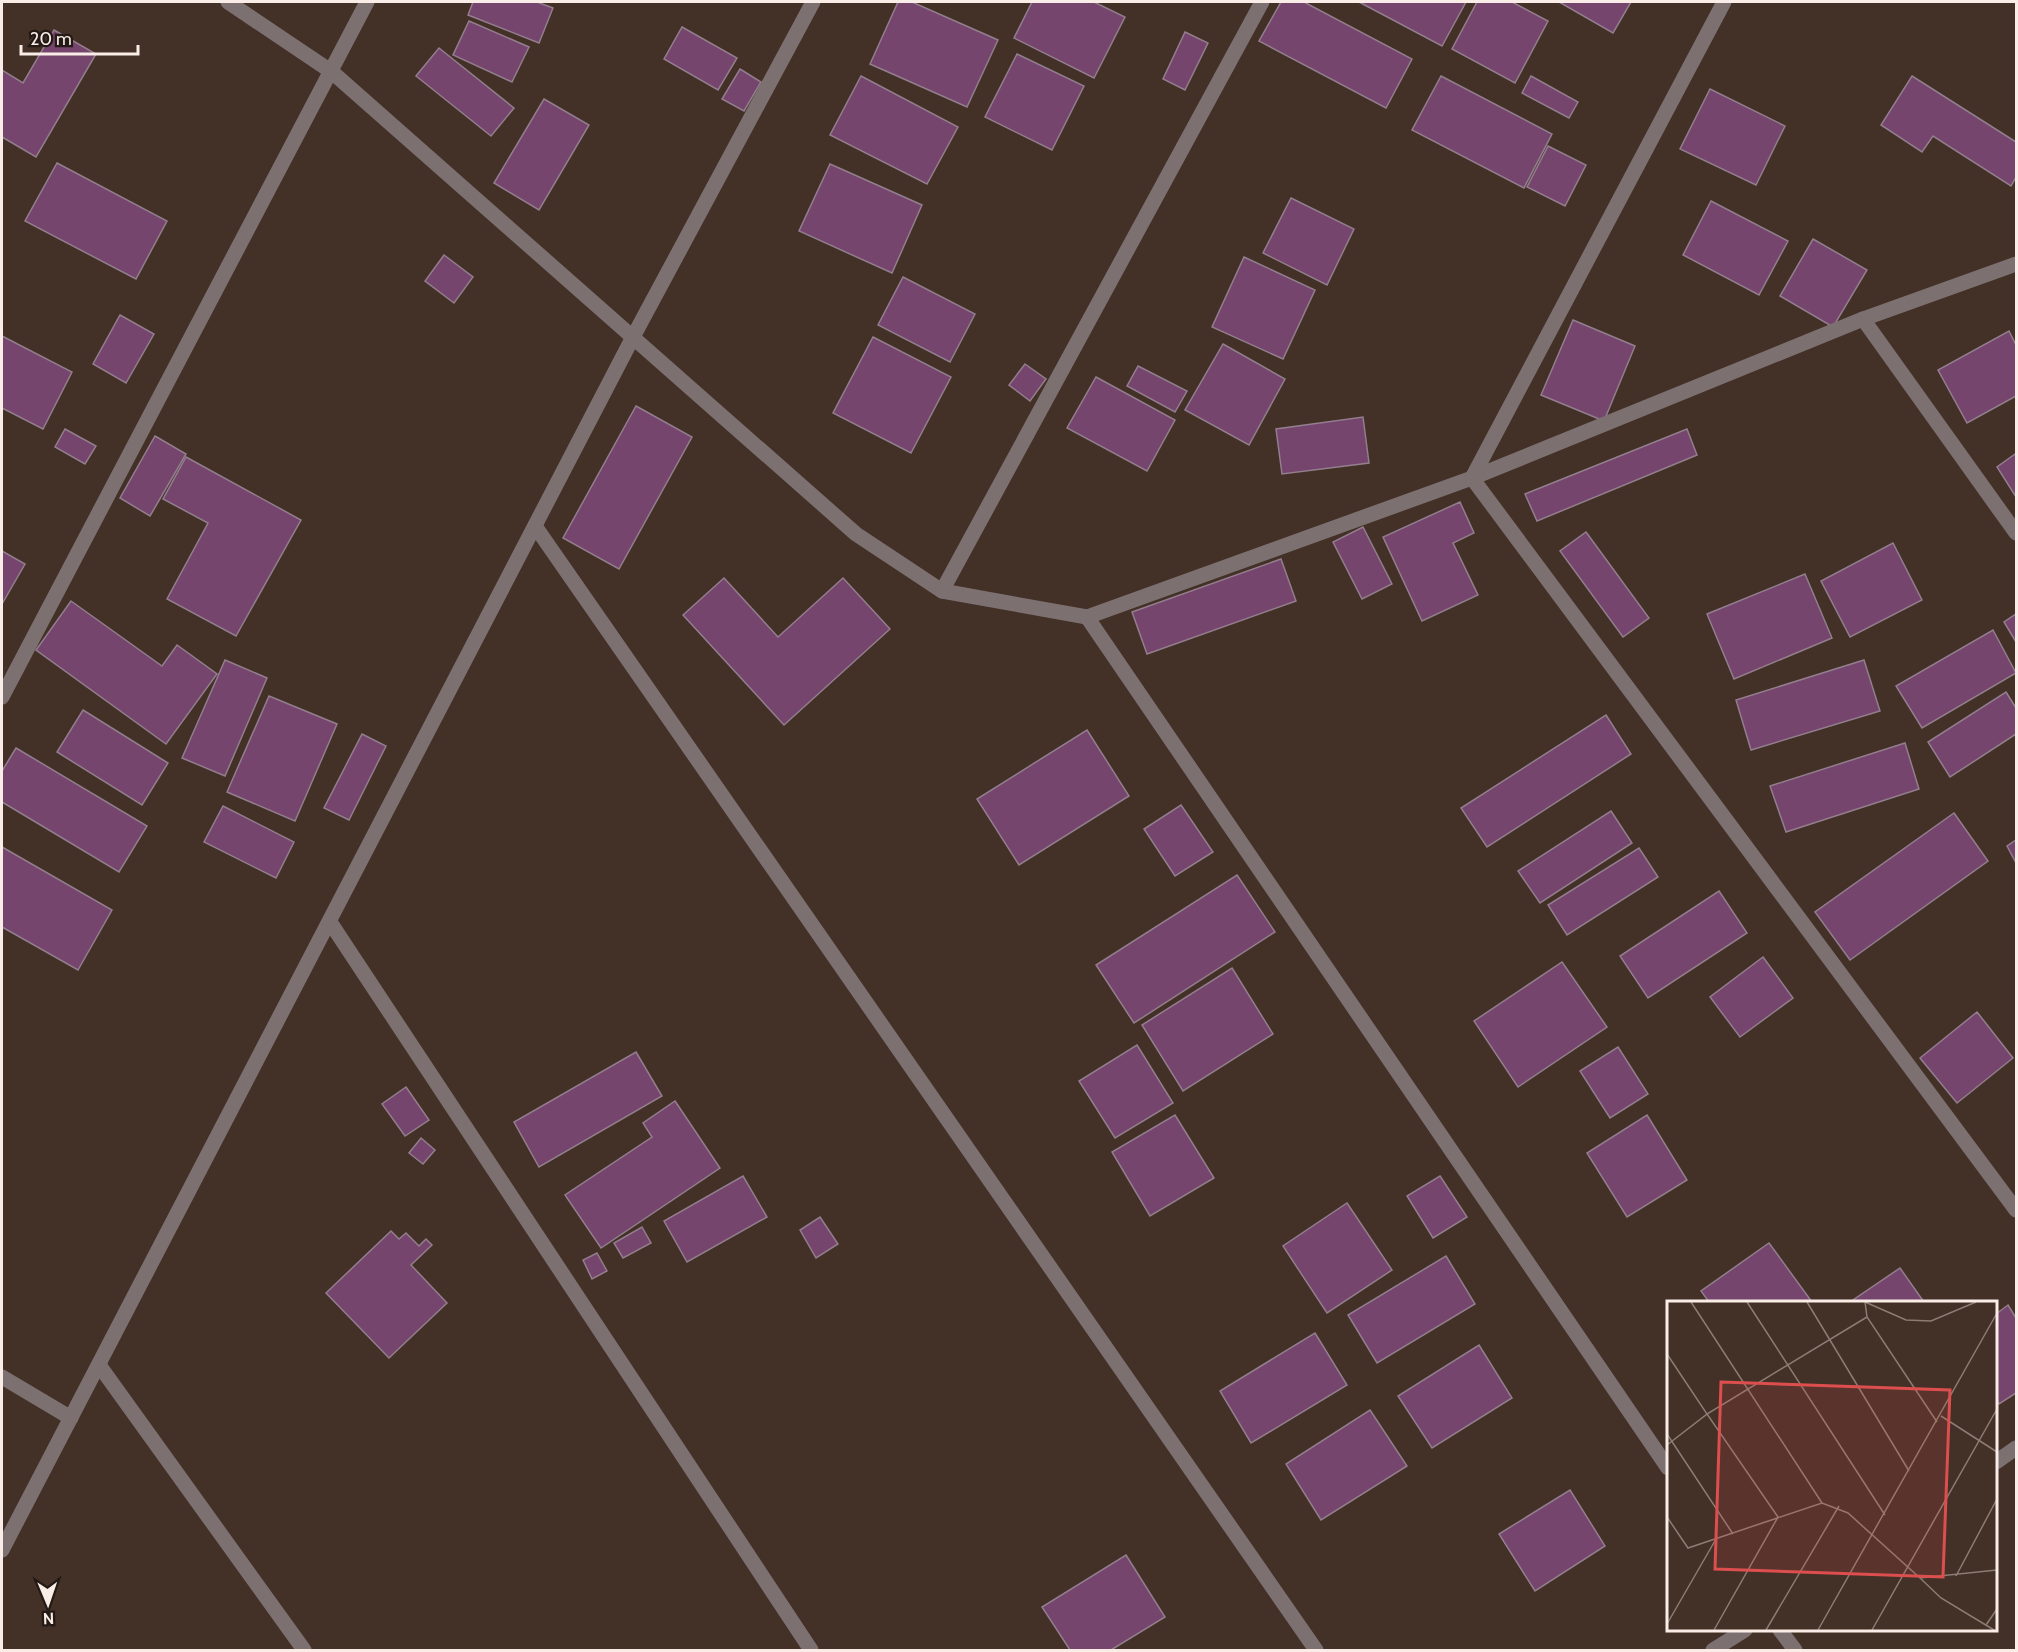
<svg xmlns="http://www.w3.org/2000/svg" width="2018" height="1652" viewBox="0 0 2018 1652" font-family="Cabin,sans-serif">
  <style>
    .building { fill: #75456d; stroke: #927e8d; stroke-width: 1.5 }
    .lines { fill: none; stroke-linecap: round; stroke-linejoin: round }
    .minor { stroke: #7c7071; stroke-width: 15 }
    .inset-road { fill: none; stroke: #8c7c73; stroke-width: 1.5 }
    .view { fill: #dd4f4e; fill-opacity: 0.15; stroke: #dd4f4e; stroke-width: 3 }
    .inset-edge { fill: none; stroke: #faede7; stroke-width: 3 }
  </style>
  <rect width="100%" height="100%" fill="#433026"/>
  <!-- building -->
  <g class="building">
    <polygon points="473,2 537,2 553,8 539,43 468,15"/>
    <polygon points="898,2 912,2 998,40 967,107 870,64"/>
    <polygon points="1032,2 1094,2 1125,17 1094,78 1014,38"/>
    <polygon points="1281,2 1304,2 1412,59 1386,108 1259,41"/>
    <polygon points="1359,2 1466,2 1442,46"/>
    <polygon points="1477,2 1512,2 1548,21 1515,83 1452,49"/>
    <polygon points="1559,2 1631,2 1613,33"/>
    <polygon points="469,21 529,47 512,82 453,55"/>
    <polygon points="682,27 737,58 718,90 664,59"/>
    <polygon points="54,30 96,54 36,157 2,137 2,70 23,83"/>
    <polygon points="1185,32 1208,43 1185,90 1163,79"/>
    <polygon points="439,48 514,108 491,136 416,76"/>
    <polygon points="1017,54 1084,86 1052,150 985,117"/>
    <polygon points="740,69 761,82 744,111 722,99"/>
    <polygon points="861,76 958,127 927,184 830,135"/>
    <polygon points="1441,76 1552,134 1524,188 1412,130"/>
    <polygon points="1531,76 1578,102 1569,118 1522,93"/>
    <polygon points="1912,76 2016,142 2016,177 2011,186 1933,136 1922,152 1881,125"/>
    <polygon points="1710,89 1785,126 1756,185 1680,149"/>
    <polygon points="544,99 589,125 539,210 494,183"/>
    <polygon points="1548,146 1586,165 1565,206 1527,187"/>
    <polygon points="57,163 167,221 136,279 25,221"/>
    <polygon points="830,164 922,205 892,273 799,231"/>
    <polygon points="1291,198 1354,229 1327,285 1263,253"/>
    <polygon points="1711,201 1788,241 1759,295 1683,255"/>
    <polygon points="1813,239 1867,270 1833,327 1780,296"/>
    <polygon points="444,255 473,277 454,303 425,281"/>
    <polygon points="1244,257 1315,290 1283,359 1212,327"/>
    <polygon points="903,277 975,314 950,362 878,325"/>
    <polygon points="120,315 154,334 126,383 93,364"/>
    <polygon points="1573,320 1635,346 1604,421 1541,395"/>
    <polygon points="2009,331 2016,345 2016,396 1967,423 1938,370"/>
    <polygon points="2,336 72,372 43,429 2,408"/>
    <polygon points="873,337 951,377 911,453 833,413"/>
    <polygon points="1223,344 1285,379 1249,445 1185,410"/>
    <polygon points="1025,364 1046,379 1030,401 1009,385"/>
    <polygon points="1138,366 1187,391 1175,412 1127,386"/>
    <polygon points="1096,377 1175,420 1147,471 1067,428"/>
    <polygon points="636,406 692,437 619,569 563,538"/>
    <polygon points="1363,417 1369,463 1282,474 1276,429"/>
    <polygon points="65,429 96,446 85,464 55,447"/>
    <polygon points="1687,429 1697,455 1537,521 1525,494"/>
    <polygon points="155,436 186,454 150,516 120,498"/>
    <polygon points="2015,454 2016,456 2016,497 1997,467"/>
    <polygon points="186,457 301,520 236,636 167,599 208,523 163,499"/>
    <polygon points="1460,502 1474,533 1453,543 1478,595 1422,621 1383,537"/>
    <polygon points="1363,527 1392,584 1362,599 1333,542"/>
    <polygon points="1586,532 1649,618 1623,637 1560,551"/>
    <polygon points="1893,543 1922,600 1850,637 1821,581"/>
    <polygon points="2,551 25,564 2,604"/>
    <polygon points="1281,559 1296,601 1147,654 1132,612"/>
    <polygon points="1805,574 1832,638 1734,679 1707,614"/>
    <polygon points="724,578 778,637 843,578 890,629 784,725 683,615"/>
    <polygon points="71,601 162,666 177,645 217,674 166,744 36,650"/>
    <polygon points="2016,614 2016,642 2004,622"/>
    <polygon points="1993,630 2016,673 1922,728 1896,686"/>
    <polygon points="225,660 267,678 225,776 182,758"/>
    <polygon points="1864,660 1880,711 1751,750 1736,700"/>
    <polygon points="2006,692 2016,708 2016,734 1950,777 1928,742"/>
    <polygon points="269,696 337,724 295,821 227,792"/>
    <polygon points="83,710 168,763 142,805 57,752"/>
    <polygon points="1606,715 1631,754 1487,847 1461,808"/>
    <polygon points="1087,730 1129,796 1019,865 977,799"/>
    <polygon points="362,734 386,746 349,820 324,808"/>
    <polygon points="1905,743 1919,789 1786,832 1770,786"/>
    <polygon points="16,748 147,826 119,872 2,802 2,771"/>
    <polygon points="1181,805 1213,852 1175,876 1144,829"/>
    <polygon points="223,806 294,842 276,878 204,842"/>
    <polygon points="1611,811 1632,843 1540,903 1518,871"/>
    <polygon points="1954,813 1988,861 1850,960 1815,912"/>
    <polygon points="2016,840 2016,863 2007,846"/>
    <polygon points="2,847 112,910 78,970 2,927"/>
    <polygon points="1639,848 1658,877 1567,935 1548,905"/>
    <polygon points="1237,875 1275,932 1134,1023 1096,965"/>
    <polygon points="1719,891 1747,933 1648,998 1620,956"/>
    <polygon points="1763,957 1793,998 1740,1037 1710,997"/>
    <polygon points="1562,962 1607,1027 1518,1087 1474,1021"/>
    <polygon points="1232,968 1273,1034 1183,1091 1142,1025"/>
    <polygon points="1977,1012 2013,1058 1957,1103 1920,1058"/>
    <polygon points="1137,1045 1173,1103 1115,1138 1079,1081"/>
    <polygon points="1618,1047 1648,1094 1610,1118 1580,1071"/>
    <polygon points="636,1052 662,1096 539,1167 514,1122"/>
    <polygon points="406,1087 429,1120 405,1136 382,1104"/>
    <polygon points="675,1101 720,1168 601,1248 565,1195 652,1137 643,1123"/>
    <polygon points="1175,1115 1214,1178 1150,1216 1112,1152"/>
    <polygon points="1647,1115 1687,1180 1627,1217 1587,1153"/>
    <polygon points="421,1138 435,1150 423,1164 409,1153"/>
    <polygon points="743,1176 767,1217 687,1262 664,1221"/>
    <polygon points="1440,1176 1467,1217 1433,1238 1407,1196"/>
    <polygon points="1347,1203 1392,1270 1327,1313 1283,1246"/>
    <polygon points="820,1217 838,1244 816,1258 800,1230"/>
    <polygon points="642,1227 651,1243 623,1258 614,1243"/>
    <polygon points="391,1231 399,1239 406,1233 419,1246 426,1239 432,1245 411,1265 447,1303 389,1358 326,1293"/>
    <polygon points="1769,1243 1812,1302 1709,1302 1701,1291"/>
    <polygon points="597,1253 607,1271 592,1279 583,1260"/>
    <polygon points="1446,1256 1475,1304 1377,1363 1348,1315"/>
    <polygon points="1900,1268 1924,1302 1850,1302"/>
    <polygon points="2008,1305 2016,1318 2016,1393 1999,1404 1996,1398 1996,1314"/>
    <polygon points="1315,1333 1347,1385 1251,1443 1220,1391"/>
    <polygon points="1479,1345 1512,1398 1432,1448 1398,1396"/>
    <polygon points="1370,1410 1407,1466 1321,1520 1286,1464"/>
    <polygon points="1570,1490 1605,1546 1535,1591 1499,1534"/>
    <polygon points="1126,1555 1165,1617 1111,1650 1070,1650 1042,1607"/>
  </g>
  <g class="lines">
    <!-- minor -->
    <g class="minor">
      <polyline points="228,2 332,72 856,534 942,591 1087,617 1472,478 1863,319 2016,264"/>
      <polyline points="1724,2 1472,478 2016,1210"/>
      <polyline points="1863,319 2016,533"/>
      <polyline points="535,526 1316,1650"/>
      <polyline points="942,591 1262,2"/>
      <polyline points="1087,617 1668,1468"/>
      <polyline points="2,697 367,2"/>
      <polyline points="330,922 811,1650"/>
      <polyline points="99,1365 304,1650"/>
      <polyline points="2,1377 71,1418"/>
      <polyline points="1996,1462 2016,1448"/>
      <polyline points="2,1550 633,337 813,2"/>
      <polyline points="1780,1630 1795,1650"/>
      <polyline points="1713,1650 1745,1630"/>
    </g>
  </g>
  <!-- overview -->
  <g transform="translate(1667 1301)">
    <rect width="330" height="330" fill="#433026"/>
    <path class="inset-road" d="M 24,1 L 155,202M 80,1 L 218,214M 140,1 L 242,170M 198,1 L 200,16 L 270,121M 198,1 L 239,19 L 264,20 L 309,1M 0,53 L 40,113 L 0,144M 274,115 L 330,151M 0,133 L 66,233M 0,216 L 21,247 L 155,202 L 181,212 L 253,277 L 330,269M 289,275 L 330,198M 253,277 L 274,297 L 327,329M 0,323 L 49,238M 319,324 L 330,308M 47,329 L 111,216 L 40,113 L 200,16M 99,329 L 172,205M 151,329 L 330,12M 205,329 L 330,108"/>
    <path class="view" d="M 54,81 L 283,89 L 276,276 L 48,268 Z"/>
    <rect width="330" height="330" class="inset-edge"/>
  </g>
  <!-- border -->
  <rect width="2018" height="1652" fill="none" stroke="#faede7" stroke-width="6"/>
  <!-- north arrow -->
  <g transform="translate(48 1604) rotate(178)" stroke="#231a16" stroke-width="4.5" paint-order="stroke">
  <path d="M0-4.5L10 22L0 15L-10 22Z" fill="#faede7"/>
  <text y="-9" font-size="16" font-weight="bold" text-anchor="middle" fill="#faede7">N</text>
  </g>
  <!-- scale -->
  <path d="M21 45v9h117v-9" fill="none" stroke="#faede7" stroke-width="3"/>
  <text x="30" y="45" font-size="18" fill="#faede7" stroke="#231a16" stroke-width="4.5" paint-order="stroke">20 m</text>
</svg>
